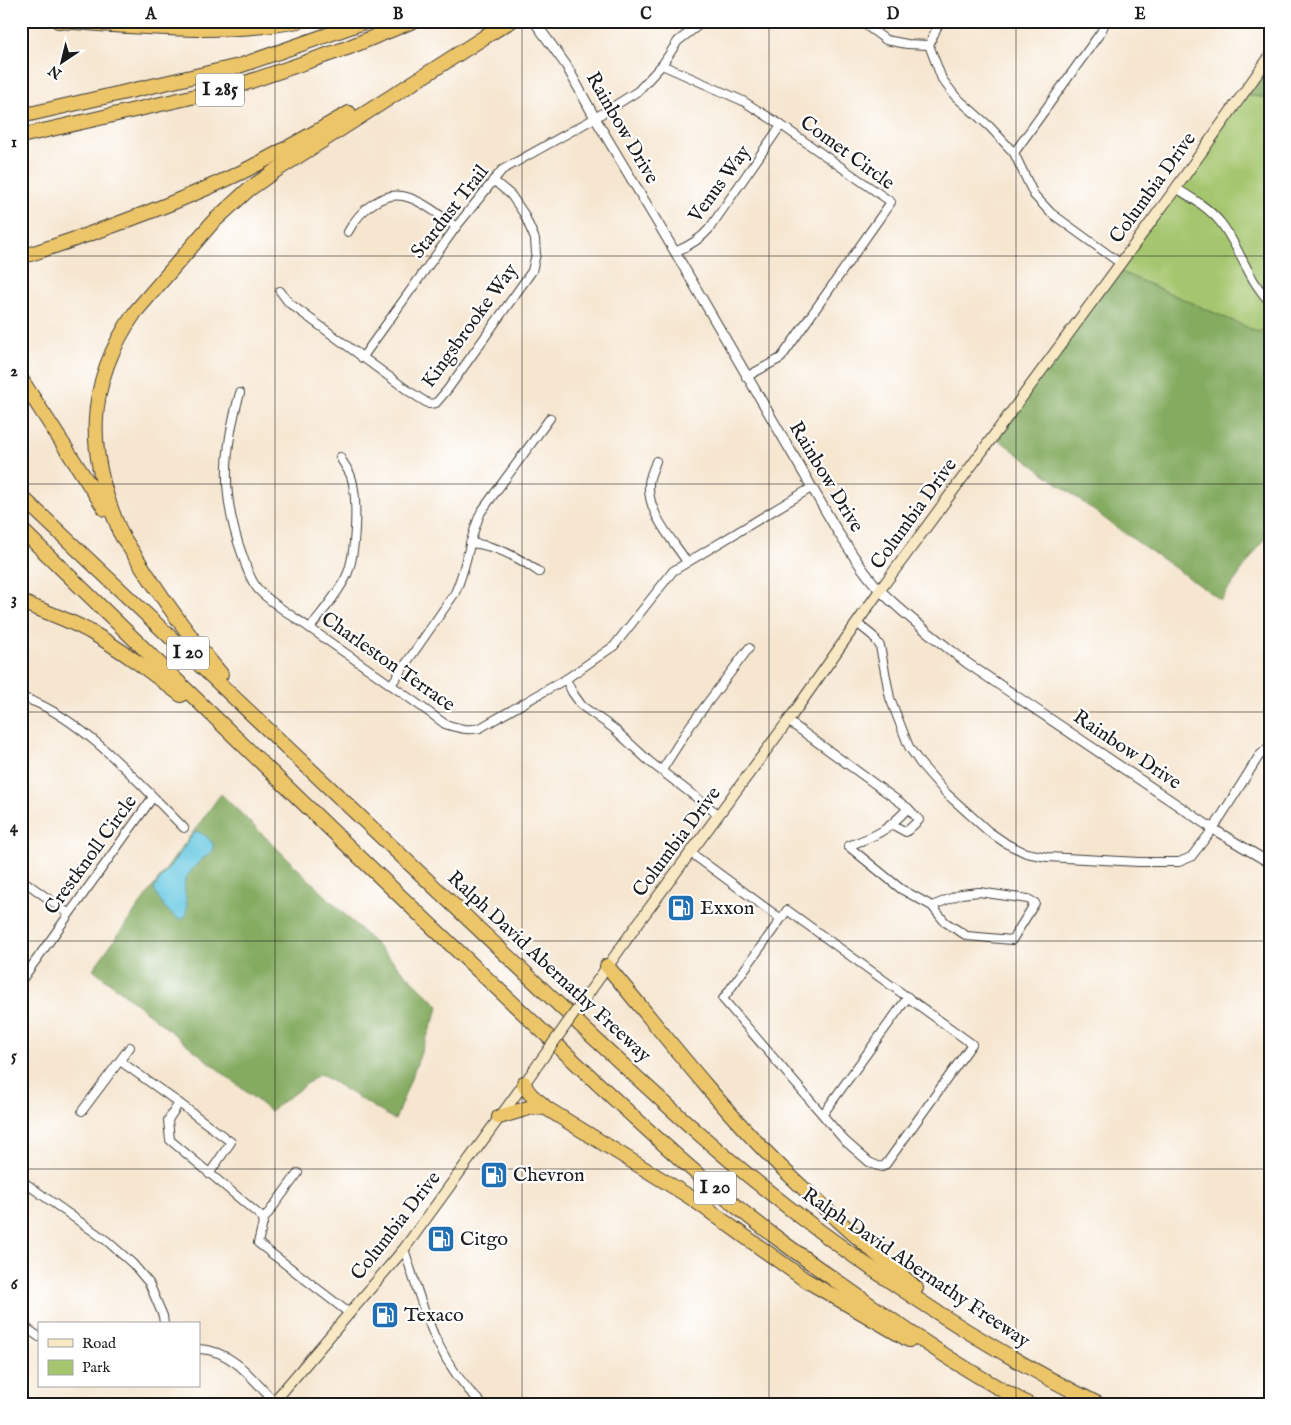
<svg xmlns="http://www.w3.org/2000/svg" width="1291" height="1425" viewBox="0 0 1291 1425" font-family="'IM FELL English',serif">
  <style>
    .green { fill: #a5c66e; stroke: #607145 }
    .forest { fill: #84ab61; stroke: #50643e }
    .water { fill: #64c7e1; stroke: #40727e }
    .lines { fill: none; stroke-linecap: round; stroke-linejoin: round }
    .minor-casing { stroke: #3d3a37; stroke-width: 10 }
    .tertiary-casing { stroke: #3d3a37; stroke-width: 11 }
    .secondary-casing { stroke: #3d3a37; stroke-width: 12 }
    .motorway-casing { stroke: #3d3a37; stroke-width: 16 }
    .minor { stroke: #fff; stroke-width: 8 }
    .tertiary { stroke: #fff; stroke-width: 9 }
    .secondary { stroke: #f8e8c3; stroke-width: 10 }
    .motorway { stroke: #edc569; stroke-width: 14 }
    .secondary-bridge-casing { stroke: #3d3a37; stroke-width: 12; stroke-linecap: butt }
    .secondary-bridge { stroke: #f8e8c3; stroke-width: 10 }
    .grid { fill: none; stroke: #1c1c1c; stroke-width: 1; stroke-opacity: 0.55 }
    .labels { text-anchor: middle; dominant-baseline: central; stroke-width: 4.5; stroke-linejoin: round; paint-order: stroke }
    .shield { fill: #fff; stroke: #606060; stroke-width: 1 }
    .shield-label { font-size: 19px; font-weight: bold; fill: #1c1c1c }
    .street-label { font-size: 20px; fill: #1c1c1c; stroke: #fff }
    .poi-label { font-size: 20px; fill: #1c1c1c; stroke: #fff; text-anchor: start }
    .neatline { fill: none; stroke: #1c1c1c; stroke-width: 2 }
    .grid-label { font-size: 16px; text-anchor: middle; font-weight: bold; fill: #1c1c1c }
  </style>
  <rect width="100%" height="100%" fill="#fff"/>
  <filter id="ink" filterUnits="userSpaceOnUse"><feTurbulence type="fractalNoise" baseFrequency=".02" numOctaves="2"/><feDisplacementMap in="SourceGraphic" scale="10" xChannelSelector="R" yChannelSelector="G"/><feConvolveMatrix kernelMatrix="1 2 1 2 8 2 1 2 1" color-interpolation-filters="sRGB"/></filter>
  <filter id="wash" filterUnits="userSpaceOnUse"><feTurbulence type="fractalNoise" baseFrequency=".0096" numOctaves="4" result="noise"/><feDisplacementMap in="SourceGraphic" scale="20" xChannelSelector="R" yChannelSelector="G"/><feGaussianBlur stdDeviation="1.12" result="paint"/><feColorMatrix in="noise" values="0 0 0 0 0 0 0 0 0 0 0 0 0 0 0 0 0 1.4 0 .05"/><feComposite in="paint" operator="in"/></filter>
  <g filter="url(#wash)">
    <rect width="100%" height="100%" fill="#f6e6d0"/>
    <!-- green -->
    <polygon class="green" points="1243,95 1270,98 1270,327 1258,332 1119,271"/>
    <!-- forest -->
    <g class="forest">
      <polygon points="1270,58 1270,98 1243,95"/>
      <polygon points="1119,271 1258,332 1270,327 1270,531 1221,600 1116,527 994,436"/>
      <polygon points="221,794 439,1006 395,1120 320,1074 270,1111 93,969"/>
    </g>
    <!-- water -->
    <path class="water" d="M 195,832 L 199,832 C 204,835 215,841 213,849 C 211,855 205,856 201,860 C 197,864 189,873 186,878 C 180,892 194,908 182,920 C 170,916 157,900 154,888 Z"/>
  </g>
  <g filter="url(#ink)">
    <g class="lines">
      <!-- minor casing -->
      <g class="minor-casing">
        <g id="minor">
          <polyline points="860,21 886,40 907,44 929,45"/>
          <polyline points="940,21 929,45 942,79 955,96 990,127 1014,153 1034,195 1051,213 1120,263"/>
          <polyline points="662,65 743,101 781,125 891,202 781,358 746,377"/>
          <polyline points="1014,153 1101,32 1106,21"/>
          <path d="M 1176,188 C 1192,198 1209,208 1221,223 C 1240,248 1248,280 1270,302"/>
          <path d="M 348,232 C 359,211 384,188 410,198 C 427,204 442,217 456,227"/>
          <path d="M 675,252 C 689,246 700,240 709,229 L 781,125"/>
          <polyline points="280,291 289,303 410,392 429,404 436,403 448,389 532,271 536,254 535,239 524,214 511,195 493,180"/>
          <polyline points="362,358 456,227 502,170 595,118 638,91 662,65 678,41 704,21"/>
          <path d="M 240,393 C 223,451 221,498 243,557 C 246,567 250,579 257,588 C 267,601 299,620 314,631 C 358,662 402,692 445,724 C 457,728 468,731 480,728 L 566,679 L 614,646 L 673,571 L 811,488"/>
          <path d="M 656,461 C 654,468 649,477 649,484 C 647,513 672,539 687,562"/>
          <path d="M 470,543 C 496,545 518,557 539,572"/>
          <polyline points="858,624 873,636 880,646 890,698 909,747 920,763 947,794 988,831 1007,844 1026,853 1047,857 1139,862 1179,862 1191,857 1213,829 1259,756 1270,746"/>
          <path d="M 310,628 C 322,612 337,595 346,577 C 356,557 359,495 350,474 C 347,468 343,463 340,457"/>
          <polyline points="566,679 572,692 582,706 613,728 650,762 719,815"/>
          <path d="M 391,685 L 455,593 C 467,567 469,538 481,512 L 550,418"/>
          <path d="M 21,697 C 79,714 141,785 184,828"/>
          <path d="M 788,721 L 908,808 C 886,832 877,835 848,846 L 901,889 L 932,906 L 945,922 L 967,936 L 1012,940 L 1035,903 L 1028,899 L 979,892 L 961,894 L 932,906"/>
          <polyline points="662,770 690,726 749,648"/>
          <polyline points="893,825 906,832 919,820 908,808"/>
          <polyline points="691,853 781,919 723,999 845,1141 869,1162 878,1166 882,1167 886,1164 972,1044 787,910 781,919"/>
          <polyline points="21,879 68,913"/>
          <polyline points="21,981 153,797"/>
          <polyline points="120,1061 179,1103 231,1142 209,1174"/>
          <polyline points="179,1103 168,1120 170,1140 264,1219"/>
          <polyline points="82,1111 130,1047"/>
          <polyline points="823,1114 908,997"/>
          <polyline points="298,1173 264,1219 258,1243 349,1313"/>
          <polyline points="21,1180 107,1241 133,1264 149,1283 163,1316 164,1324"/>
          <path d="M 404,1249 C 424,1309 434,1358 482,1404"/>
          <polyline points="21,1324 39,1337"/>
          <path d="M 199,1349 C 232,1350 253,1379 274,1402"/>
        </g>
      </g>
      <!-- tertiary casing -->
      <g class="tertiary-casing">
        <path id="tertiary" d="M 534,21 L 566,65 L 595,118 L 675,252 L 839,534 C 852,553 864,574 880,590 C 905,616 939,641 967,663 L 1213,829 L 1270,863"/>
      </g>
      <!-- secondary casing -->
      <g class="secondary-casing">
        <g id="secondary">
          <polyline points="636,926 788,721 880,590 1176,188 1270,56"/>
          <polyline points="588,994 634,929"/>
          <polyline points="272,1404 404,1249 539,1063"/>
        </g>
      </g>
      <!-- motorway casing -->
      <g class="motorway-casing">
        <g id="motorway">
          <path d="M 58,21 C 137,26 219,36 298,21"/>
          <polyline points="487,35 511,21"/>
          <polyline points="21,116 239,66 367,21"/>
          <polyline points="21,136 231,88 347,48 413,21"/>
          <path d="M 21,257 C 96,233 171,206 242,172 C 278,154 314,133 349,113"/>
          <polyline points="21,379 105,509"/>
          <path d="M 21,496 L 594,1038 C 641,1081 688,1126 738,1167 C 847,1257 972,1341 1098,1404"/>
          <path d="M 21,529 C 180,684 339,839 500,991 C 567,1054 633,1119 702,1178 C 755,1224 812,1264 869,1304 C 920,1340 972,1375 1028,1404"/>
          <path d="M 119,531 C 151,581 182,629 221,674"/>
          <path d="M 123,538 C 86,457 83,386 136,311 L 212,223 L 248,190 L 275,171 L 494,31"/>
          <path d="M 21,602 C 44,611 67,619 89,631 C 122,650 151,672 181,695"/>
          <path d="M 607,966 C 659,1028 709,1093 764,1150 C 812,1199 864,1244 916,1288"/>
          <path d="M 524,1083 C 528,1096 538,1099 546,1108"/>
          <polyline points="499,1117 532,1107 546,1108 690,1197 804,1279 909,1340"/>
        </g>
      </g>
      <!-- minor -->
      <use href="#minor" class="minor"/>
      <!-- tertiary -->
      <use href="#tertiary" class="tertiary"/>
      <!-- secondary -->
      <use href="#secondary" class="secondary"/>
      <!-- motorway -->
      <use href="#motorway" class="motorway"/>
      <!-- secondary-bridge casing -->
      <g class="secondary-bridge-casing">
        <polyline id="secondary-bridge" points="539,1063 588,994"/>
      </g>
      <!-- secondary-bridge -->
      <use href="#secondary-bridge" class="secondary-bridge"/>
    </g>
  </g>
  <!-- grid -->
  <path class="grid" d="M 275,21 L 275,1404M 522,21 L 522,1404M 769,21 L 769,1404M 1016,21 L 1016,1404M 21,256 L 1270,256M 21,484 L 1270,484M 21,712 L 1270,712M 21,941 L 1270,941M 21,1169 L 1270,1169"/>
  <!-- icons -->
  <defs>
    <g id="fuel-square" transform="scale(1.4375)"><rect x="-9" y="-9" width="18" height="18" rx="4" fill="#1f6fb2" stroke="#fff"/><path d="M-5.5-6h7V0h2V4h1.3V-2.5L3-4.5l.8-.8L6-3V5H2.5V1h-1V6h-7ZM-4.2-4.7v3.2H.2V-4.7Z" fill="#fff"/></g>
  </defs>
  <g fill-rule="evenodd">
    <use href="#fuel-square" x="681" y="908"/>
    <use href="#fuel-square" x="494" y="1175"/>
    <use href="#fuel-square" x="441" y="1239"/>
    <use href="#fuel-square" x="385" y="1315"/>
  </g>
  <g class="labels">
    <!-- shield labels -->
    <g class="shield">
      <rect x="196" y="73.5" width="48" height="33" rx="4"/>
      <rect x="167" y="636.5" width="42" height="33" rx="4"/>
      <rect x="694" y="1171.5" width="42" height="33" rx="4"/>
    </g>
    <g class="shield-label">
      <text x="220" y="90">I 285</text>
      <text x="188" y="653">I 20</text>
      <text x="715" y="1188">I 20</text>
    </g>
    <!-- street labels -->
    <g class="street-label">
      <text transform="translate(622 128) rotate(60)">Rainbow Drive</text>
      <text transform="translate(847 153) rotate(36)">Comet Circle</text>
      <text transform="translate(720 184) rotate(-54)">Venus Way</text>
      <text transform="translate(1153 188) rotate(-54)">Columbia Drive</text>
      <text transform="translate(450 212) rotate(-52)">Stardust Trail</text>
      <text transform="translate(470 326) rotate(-54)">Kingsbrooke Way</text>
      <text transform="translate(826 477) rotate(59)">Rainbow Drive</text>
      <text transform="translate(914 514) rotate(-54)">Columbia Drive</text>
      <text transform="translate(388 662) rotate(35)">Charleston Terrace</text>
      <text transform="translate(1127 750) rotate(34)">Rainbow Drive</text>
      <text transform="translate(677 842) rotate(-53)">Columbia Drive</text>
      <text transform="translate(91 855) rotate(-54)">Crestknoll Circle</text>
      <text transform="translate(549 967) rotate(43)">Ralph David Abernathy Freeway</text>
      <text transform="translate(396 1226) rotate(-52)">Columbia Drive</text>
      <text transform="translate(916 1268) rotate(34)">Ralph David Abernathy Freeway</text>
    </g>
    <!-- poi labels -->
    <g class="poi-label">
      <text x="700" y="908">Exxon</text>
      <text x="513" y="1175">Chevron</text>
      <text x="460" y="1239">Citgo</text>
      <text x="404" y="1315">Texaco</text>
    </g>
  </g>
  <!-- margin -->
  <rect width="1291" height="1425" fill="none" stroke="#fff" stroke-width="55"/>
  <!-- legend -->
  <rect x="38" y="1322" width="162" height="65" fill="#ffffff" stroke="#a4a4a4"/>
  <rect x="48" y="1339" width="25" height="8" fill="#f8e8c3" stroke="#a4a4a4"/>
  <text x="82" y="1348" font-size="15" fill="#1c1c1c">Road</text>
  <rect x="48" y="1360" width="25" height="15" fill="#a5c66e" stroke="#a4a4a4"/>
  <text x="82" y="1372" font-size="15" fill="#1c1c1c">Park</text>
  <!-- north arrow -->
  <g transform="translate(62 62) rotate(215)" stroke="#ffffff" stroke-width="4" paint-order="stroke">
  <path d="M0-4L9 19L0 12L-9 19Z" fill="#1c1c1c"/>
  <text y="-8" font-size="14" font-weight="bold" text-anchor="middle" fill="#1c1c1c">N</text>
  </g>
  <rect x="28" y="28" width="1236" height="1370" class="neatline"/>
  <g class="grid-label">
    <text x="151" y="19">A</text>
    <text x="398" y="19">B</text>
    <text x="646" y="19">C</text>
    <text x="893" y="19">D</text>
    <text x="1140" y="19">E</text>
    <text x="14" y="147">1</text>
    <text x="14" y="376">2</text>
    <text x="14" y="604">3</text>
    <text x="14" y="832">4</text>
    <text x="14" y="1061">5</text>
    <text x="14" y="1289">6</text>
  </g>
</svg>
